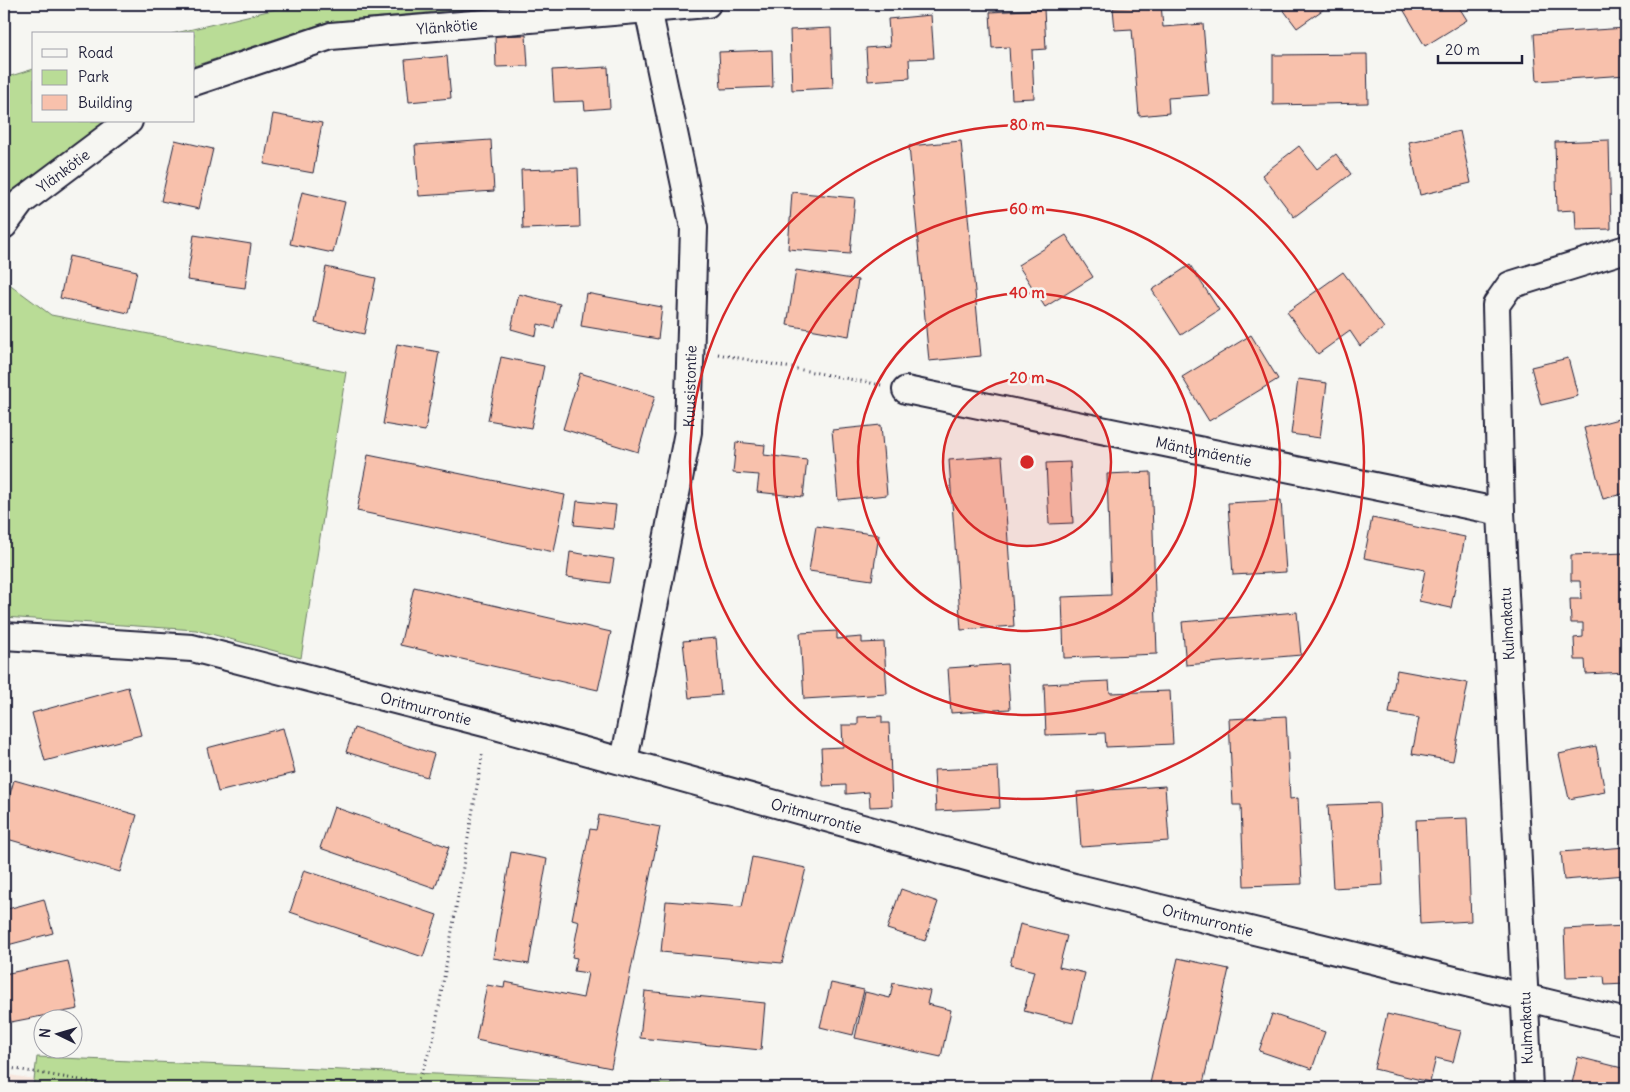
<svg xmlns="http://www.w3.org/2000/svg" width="1630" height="1092" viewBox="0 0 1630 1092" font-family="Delius,sans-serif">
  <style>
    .built { fill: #f7e6dd }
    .green { fill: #b9dc96; stroke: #6e7f68 }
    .building { fill: #f8c1ac; stroke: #22223b }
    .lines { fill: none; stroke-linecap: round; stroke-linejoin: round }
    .minor-casing { stroke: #22223b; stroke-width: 30 }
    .path { stroke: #22223b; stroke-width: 3; stroke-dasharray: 1 4; stroke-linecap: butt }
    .minor { stroke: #f6f6f2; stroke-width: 26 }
    .ring { fill: none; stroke: #d62828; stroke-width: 2.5 }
    .labels { text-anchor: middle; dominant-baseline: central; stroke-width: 5; stroke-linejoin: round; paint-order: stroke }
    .street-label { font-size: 15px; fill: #22223b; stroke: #f6f6f2 }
    .centre { fill: #d62828; stroke: #f6f6f2; stroke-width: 2.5 }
    .ring-label { font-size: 15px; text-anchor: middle; font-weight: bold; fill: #d62828; stroke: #f6f6f2; stroke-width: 5; stroke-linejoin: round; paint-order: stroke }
  </style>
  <rect width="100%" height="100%" fill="#f6f6f2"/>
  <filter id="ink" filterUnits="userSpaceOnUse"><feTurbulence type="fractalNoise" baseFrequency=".02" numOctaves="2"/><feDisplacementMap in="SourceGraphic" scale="10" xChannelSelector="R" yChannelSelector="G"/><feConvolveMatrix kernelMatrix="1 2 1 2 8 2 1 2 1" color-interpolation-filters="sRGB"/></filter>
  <g filter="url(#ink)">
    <!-- built -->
    <polygon class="built" points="4,1074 34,1079 33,1088 4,1088"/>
    <!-- green -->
    <g class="green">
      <polygon points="297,4 522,4 327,22 194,66 194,34 172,34"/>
      <polygon points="34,69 34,121 108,121 12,194 4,197 4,78"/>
      <polygon points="4,280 51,315 346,372 301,658 196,630 4,617"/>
      <polygon points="37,1057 765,1088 33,1088"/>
    </g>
    <!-- building -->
    <g class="building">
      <polygon points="1161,4 1163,27 1203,24 1209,95 1168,98 1169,113 1139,116 1132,29 1115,30 1113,8"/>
      <polygon points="1279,4 1331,4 1297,28"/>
      <polygon points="1412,4 1457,4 1467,20 1425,46 1403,9"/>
      <polygon points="1044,9 1046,49 1032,50 1034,98 1012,99 1009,47 992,48 990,12"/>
      <polygon points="931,15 934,58 909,59 910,78 868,81 866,48 890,46 888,19"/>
      <polygon points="831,28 833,88 792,90 790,30"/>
      <polygon points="1626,28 1626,75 1537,81 1534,34"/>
      <polygon points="526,35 528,66 496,67 495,36"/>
      <polygon points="772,50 773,87 721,89 719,52"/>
      <polygon points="1367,54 1368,103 1273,105 1273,55"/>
      <polygon points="447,56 451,98 409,102 405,60"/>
      <polygon points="608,67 610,108 585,110 584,101 554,102 552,70"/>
      <polygon points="273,114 322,123 313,173 264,164"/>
      <polygon points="1460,131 1471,183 1420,195 1409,142"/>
      <polygon points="175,140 213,149 199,209 161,201"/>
      <polygon points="491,140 494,191 419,196 415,145"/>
      <polygon points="1609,140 1611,229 1576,230 1575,210 1557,211 1555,142"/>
      <polygon points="961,141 981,356 929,361 909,146"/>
      <polygon points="1299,146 1317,169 1336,154 1351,174 1294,217 1262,175"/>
      <polygon points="578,168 580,227 523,229 521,170"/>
      <polygon points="302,192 345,202 333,253 290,244"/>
      <polygon points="792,192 855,198 850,254 788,249"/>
      <polygon points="194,235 251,244 245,288 187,280"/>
      <polygon points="1066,235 1093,277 1045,307 1018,265"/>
      <polygon points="69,256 137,271 128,313 60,298"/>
      <polygon points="1190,265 1219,310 1181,335 1152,290"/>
      <polygon points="326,267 376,278 364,334 315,323"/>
      <polygon points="796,270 858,280 849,336 787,325"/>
      <polygon points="1343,272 1384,328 1360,346 1350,331 1318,354 1287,312"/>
      <polygon points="586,293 662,307 658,339 581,326"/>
      <polygon points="519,294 560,304 554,328 538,324 536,336 511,329"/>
      <polygon points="1251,335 1278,379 1209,421 1182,377"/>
      <polygon points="397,344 439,352 425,431 383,424"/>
      <polygon points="501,357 544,366 531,428 488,420"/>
      <polygon points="1568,358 1578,396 1541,405 1531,367"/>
      <polygon points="580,373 655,396 638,452 563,429"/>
      <polygon points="1298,379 1327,383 1320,438 1291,434"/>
      <polygon points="1626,417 1626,493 1603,499 1584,428"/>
      <polygon points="881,425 887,495 838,500 832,430"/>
      <polygon points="736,442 765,445 764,455 807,460 803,497 757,492 759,475 733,473"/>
      <polygon points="368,455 565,495 554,552 357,511"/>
      <polygon points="1002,456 1014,626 961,630 949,460"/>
      <polygon points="1070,462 1073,523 1049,524 1046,463"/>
      <polygon points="1151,472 1157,654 1064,658 1062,597 1111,595 1107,474"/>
      <polygon points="1281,500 1286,572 1233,575 1228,503"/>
      <polygon points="577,501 616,505 613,529 574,525"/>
      <polygon points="1372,518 1465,537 1451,608 1419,601 1425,570 1364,558"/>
      <polygon points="816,526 879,535 872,580 809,571"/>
      <polygon points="570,552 614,559 610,583 567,577"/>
      <polygon points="1626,553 1626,672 1586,674 1585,660 1575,660 1574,638 1583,637 1583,623 1571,623 1570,599 1581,599 1580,581 1571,581 1571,555"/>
      <polygon points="414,587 611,632 598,690 400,645"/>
      <polygon points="1297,612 1301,655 1186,665 1182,622"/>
      <polygon points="837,631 837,639 862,637 862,643 884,642 887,694 804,699 800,633"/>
      <polygon points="716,638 721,695 689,698 683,641"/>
      <polygon points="1007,664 1010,709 951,713 948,668"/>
      <polygon points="1397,670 1468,683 1453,761 1412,754 1419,718 1389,713"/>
      <polygon points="1109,681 1110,693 1170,691 1173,744 1106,747 1105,733 1046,735 1044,684"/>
      <polygon points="128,687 141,735 45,761 32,713"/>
      <polygon points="882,716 882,723 889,723 892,806 870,807 869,792 846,794 846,785 823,786 821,748 843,747 842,725 858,725 858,717"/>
      <polygon points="1286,716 1290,799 1298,798 1302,884 1244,886 1241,805 1233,805 1229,719"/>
      <polygon points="283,728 295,773 218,792 207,748"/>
      <polygon points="354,728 434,754 427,777 346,752"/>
      <polygon points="1596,746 1605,792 1569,799 1559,754"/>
      <polygon points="998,767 1000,808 936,811 934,770"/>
      <polygon points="14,780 137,815 120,872 4,838 4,815"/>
      <polygon points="1165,786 1169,841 1081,847 1077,792"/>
      <polygon points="1379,803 1383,885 1333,888 1328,805"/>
      <polygon points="334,807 449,847 435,888 320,848"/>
      <polygon points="599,815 660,827 611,1068 476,1040 487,985 504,988 505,982 583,998 588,973 574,971 577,958 572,957 579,921 572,919 590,829 596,830"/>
      <polygon points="1467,818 1471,921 1420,924 1416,820"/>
      <polygon points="1626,847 1626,875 1564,880 1561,852"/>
      <polygon points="511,852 547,859 529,964 493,958"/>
      <polygon points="752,857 806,868 782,963 661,952 666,901 742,907"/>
      <polygon points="304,870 437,915 423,957 290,912"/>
      <polygon points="901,889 938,902 925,941 887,929"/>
      <polygon points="44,899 53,933 4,946 4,910"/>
      <polygon points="1020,924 1067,936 1059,967 1085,973 1073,1023 1024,1011 1034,971 1010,965"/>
      <polygon points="1626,926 1626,984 1605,985 1604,976 1566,977 1564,929"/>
      <polygon points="1178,958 1229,969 1202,1088 1149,1088"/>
      <polygon points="68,961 78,1009 11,1022 4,985 4,974"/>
      <polygon points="831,983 864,990 853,1035 820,1027"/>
      <polygon points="893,983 930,991 927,1004 951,1010 941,1057 855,1038 865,992 890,998"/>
      <polygon points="645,991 765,1003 761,1050 640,1038"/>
      <polygon points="1272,1014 1325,1032 1312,1069 1259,1051"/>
      <polygon points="1387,1014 1461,1031 1453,1062 1436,1058 1430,1082 1374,1069"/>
      <polygon points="1578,1057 1626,1069 1626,1088 1571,1088"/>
    </g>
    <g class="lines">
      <!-- minor casing -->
      <g class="minor-casing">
        <g id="minor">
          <path id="s1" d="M 194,82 L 331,36 L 707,4"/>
          <path id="s2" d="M 4,225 L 21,202 L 129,121"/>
          <path id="s3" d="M 906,390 L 1501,512"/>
          <path id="s4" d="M 4,636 L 192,648 L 488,724 L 1074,887 L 1626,1022"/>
          <path id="s5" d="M 624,761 L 688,432 L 694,228 L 648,9"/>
          <polyline points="1529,1088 1501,512 1496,305 1510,285 1626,249"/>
        </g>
      </g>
      <!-- path -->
      <g class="path">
        <polyline points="718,354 881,385"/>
        <polyline points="4,1067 127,1088"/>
        <polyline points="416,1088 433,1041 483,751"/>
      </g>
      <!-- minor -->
      <use href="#minor" class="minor"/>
    </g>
  </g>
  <!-- distance rings -->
  <circle cx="1027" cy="462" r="84" fill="#d62828" fill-opacity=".12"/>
  <g class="ring">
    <circle cx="1027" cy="462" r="84"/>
    <circle cx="1027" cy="462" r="169"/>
    <circle cx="1027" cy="462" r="253"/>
    <circle cx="1027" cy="462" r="337"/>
  </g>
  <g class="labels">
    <!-- street labels -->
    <g class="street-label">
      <text stroke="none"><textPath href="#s1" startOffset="261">Ylänkötie</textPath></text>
      <text stroke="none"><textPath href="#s2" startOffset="81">Ylänkötie</textPath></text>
      <text stroke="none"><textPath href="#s5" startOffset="381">Kuusistontie</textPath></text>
      <text stroke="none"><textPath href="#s3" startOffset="304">Mäntymäentie</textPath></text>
      <text transform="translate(1507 624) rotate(-93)">Kulmakatu</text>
      <text stroke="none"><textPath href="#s4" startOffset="430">Oritmurrontie</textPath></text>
      <text stroke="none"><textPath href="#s4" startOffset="835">Oritmurrontie</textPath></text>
      <text stroke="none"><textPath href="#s4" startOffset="1240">Oritmurrontie</textPath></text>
      <text transform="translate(1526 1028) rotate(-92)">Kulmakatu</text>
    </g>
  </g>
  <circle cx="1027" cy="462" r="8" class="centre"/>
  <g class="ring-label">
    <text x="1027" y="130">80 m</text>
    <text x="1027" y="214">60 m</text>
    <text x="1027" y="298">40 m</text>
    <text x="1027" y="383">20 m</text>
  </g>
  <!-- margin -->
  <rect width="1630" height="1092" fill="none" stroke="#f6f6f2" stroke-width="20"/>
  <rect x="10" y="10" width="1610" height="1072" fill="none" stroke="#22223b" stroke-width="2" filter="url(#ink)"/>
  <!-- legend -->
  <rect x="32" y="32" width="162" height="90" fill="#f6f6f2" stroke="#a1a1a9"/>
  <rect x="42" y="49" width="25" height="8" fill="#f6f6f2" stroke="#a1a1a9"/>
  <text x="78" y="58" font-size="15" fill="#22223b">Road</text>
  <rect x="42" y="70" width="25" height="15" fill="#b9dc96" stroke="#a1a1a9"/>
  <text x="78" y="82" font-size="15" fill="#22223b">Park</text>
  <rect x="42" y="95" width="25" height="15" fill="#f8c1ac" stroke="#a1a1a9"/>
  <text x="78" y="108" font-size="15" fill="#22223b">Building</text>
  <!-- north arrow -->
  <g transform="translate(58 1034) rotate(275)"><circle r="24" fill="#f6f6f2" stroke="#a1a1a9"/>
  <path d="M0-4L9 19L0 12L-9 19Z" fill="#22223b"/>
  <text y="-8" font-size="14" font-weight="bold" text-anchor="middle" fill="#22223b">N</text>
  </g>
  <!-- scale -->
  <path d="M1438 55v8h84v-8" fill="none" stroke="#22223b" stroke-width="2.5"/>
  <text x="1445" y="55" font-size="15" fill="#22223b" stroke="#f6f6f2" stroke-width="4" paint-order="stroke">20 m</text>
</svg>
